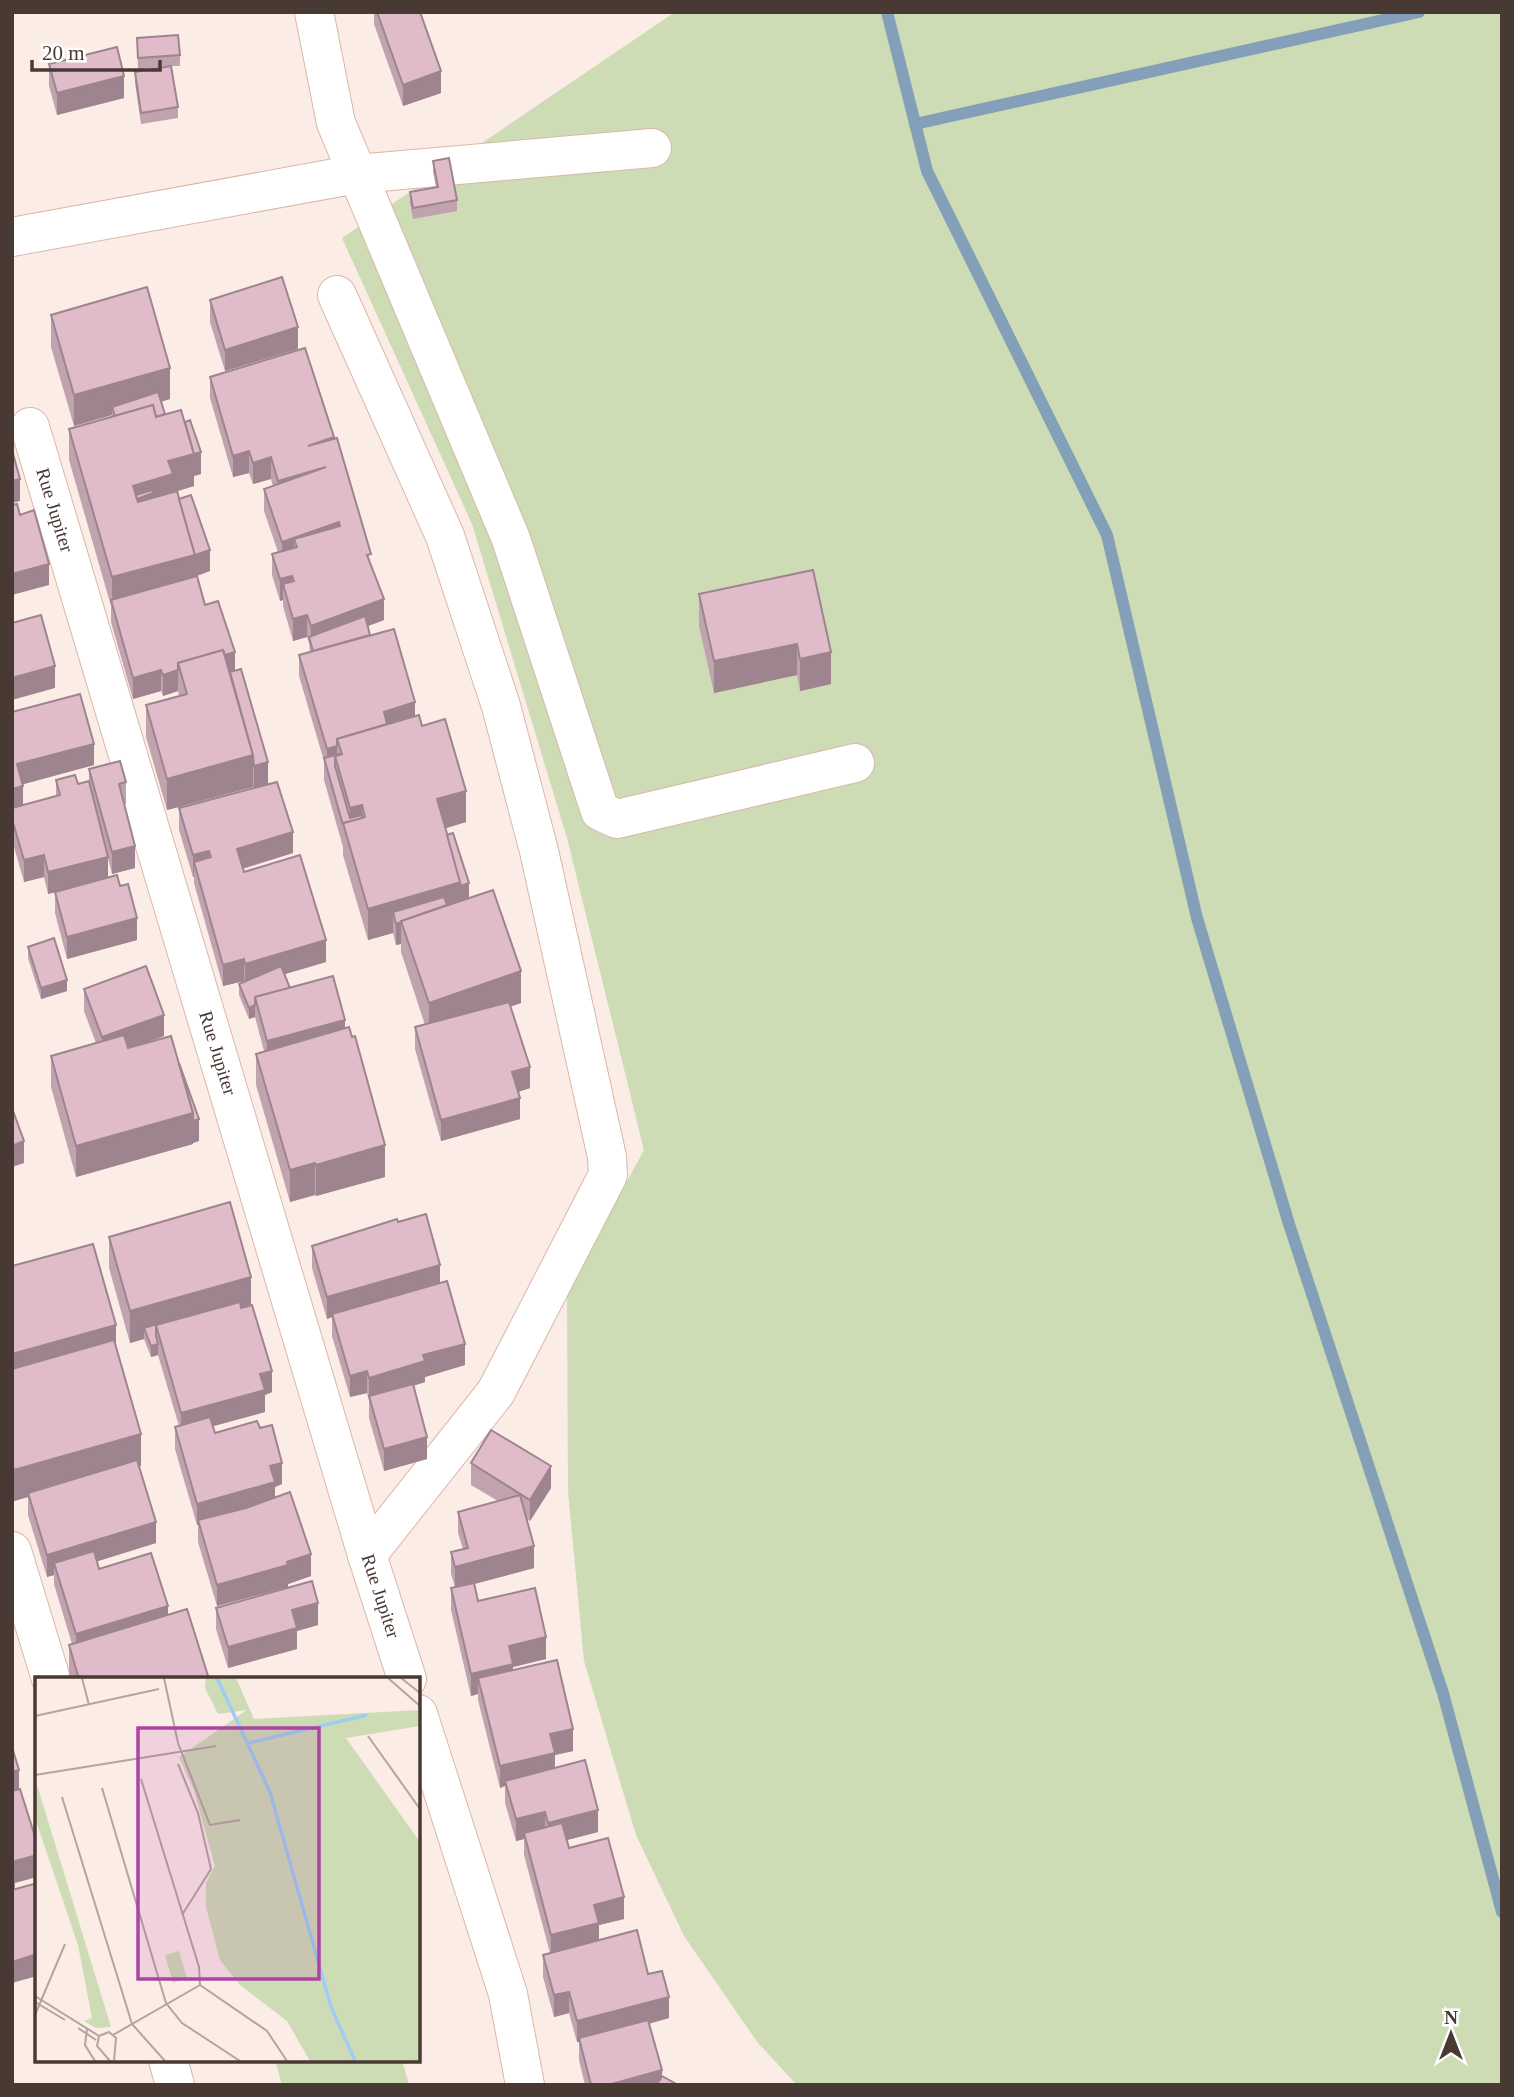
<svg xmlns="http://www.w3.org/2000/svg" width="1514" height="2097" viewBox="0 0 1514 2097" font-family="'Times New Roman',serif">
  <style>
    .green { fill: #cddcb4 }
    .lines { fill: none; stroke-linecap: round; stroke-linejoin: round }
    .stream { stroke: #84a0b9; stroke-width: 12 }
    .street-casing { stroke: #dbb7a8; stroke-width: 40 }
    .street { stroke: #fff; stroke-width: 38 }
    .wall { fill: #c1a2af }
    .shaded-wall { fill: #9d848e }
    .building { fill: #e0bccb; stroke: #9d848e; stroke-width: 2 }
    .labels { text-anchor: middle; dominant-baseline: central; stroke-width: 5; stroke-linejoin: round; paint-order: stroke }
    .street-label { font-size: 19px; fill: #483933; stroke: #fff }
    .inset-river { fill: none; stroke: #9eccf2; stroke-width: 3.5 }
    .inset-road { fill: none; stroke: #b3a49e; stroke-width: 2 }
    .view { fill: #ae43a3; fill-opacity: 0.15; stroke: #ae43a3; stroke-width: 3.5 }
    .inset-edge { fill: none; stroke: #483933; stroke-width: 3.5 }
  </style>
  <rect width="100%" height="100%" fill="#fbece6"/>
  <!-- green -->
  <g class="green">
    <polygon points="675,12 1502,12 1502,2085 797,2085 758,2043 684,1936 636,1835 584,1661 568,1491 567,1291 644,1150 567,838 472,524 342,238"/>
    <polygon points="275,2060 402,2060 409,2085 282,2085"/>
  </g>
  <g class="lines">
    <!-- stream -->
    <g class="stream">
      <polyline points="887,12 927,171 1107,535 1197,918 1289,1224 1443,1693 1502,1912"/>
      <polyline points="915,124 1419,12"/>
    </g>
    <!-- street casing -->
    <g class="street-casing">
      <g id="street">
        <polyline points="314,12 336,123 511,539 600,811 617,819 855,763"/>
        <polyline points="12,237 357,174 652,148"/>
        <polyline points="337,295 445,536 501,706 539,851 607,1157 608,1175 496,1392 367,1555"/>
        <polyline points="30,427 367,1555 407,1679"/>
        <polyline points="12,1551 51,1679"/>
        <polyline points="418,1714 508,1994 525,2085"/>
        <polyline points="168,2060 175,2085"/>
      </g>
    </g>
    <!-- street -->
    <use href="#street" class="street"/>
  </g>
  <!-- wall -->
  <g class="wall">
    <polygon points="374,12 420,12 441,93 403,106 374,24"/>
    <polygon points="137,38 180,55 180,66 171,66 178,107 178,118 141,124 135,83 135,72 166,67 138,69"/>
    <polygon points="49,64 124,98 57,115 49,86"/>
    <polygon points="433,161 457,200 457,211 413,219 410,203 410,192 436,187 433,172"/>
    <polygon points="210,300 298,349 225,371 210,322"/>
    <polygon points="51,315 170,399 161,402 165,414 201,474 194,476 194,486 173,493 179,499 210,571 195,577 205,605 235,671 268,784 254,788 253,787 167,810 146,737 146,705 179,696 178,691 163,696 161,691 133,699 111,622 111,606 69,460 69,429 112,417 112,415 74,426 51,347"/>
    <polygon points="210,377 334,439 371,565 384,620 368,626 370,635 415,716 422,726 466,822 445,828 469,898 521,1003 510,1006 530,1088 518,1092 520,1119 441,1141 415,1049 415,1027 425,1025 401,952 401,944 396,945 393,933 368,940 343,855 343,847 324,780 324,761 299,676 299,655 310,652 309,643 307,637 293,641 283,606 283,600 280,601 272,575 272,554 278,552 264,511 264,489 273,486 271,479 253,484 249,473 233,477 210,398"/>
    <polygon points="699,594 831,652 831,684 800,691 797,675 714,693 699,626"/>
    <polygon points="12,712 94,765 22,784 23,805 56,796 56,780 78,784 89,784 89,769 126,782 126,804 124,804 135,868 112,874 108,858 108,878 137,940 67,959 55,913 55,892 48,894 44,877 24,882 12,840"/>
    <polygon points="179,808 293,853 243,869 244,872 326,962 284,974 290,988 345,1029 385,1177 316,1196 315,1195 290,1202 256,1085 256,1054 264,1051 255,1017 249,1019 239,995 239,984 244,982 244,981 223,986 194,883 194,877 193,877 179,830"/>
    <polygon points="28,947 67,991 41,999 28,958"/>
    <polygon points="84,989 164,1036 144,1043 199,1141 193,1143 193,1144 76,1177 51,1087 51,1056 96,1043 84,1011"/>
    <polygon points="398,1222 440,1283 465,1365 425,1377 425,1382 413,1386 427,1459 384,1471 369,1418 369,1400 367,1393 350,1397 332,1336 332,1317 327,1319 312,1268 312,1246"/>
    <polygon points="109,1237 251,1305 272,1392 265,1395 265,1412 213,1426 215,1433 260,1428 282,1484 275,1487 275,1498 311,1576 288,1584 288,1587 217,1606 198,1542 198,1525 197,1525 175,1449 175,1427 179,1426 158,1355 151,1357 144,1339 130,1343 109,1268"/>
    <polygon points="12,1266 116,1348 141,1466 139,1466 156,1543 97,1561 99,1569 168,1615 209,1679 69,1679 69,1645 72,1644 54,1584 54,1575 47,1577 28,1515 28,1497 14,1501 12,1494"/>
    <polygon points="471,1463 551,1488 530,1521 527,1519 534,1568 474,1584 478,1601 546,1659 513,1667 513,1670 573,1751 555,1755 555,1768 598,1832 567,1840 569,1848 624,1919 599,1925 599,1940 648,1974 669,2018 649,2024 662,2077 678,2085 585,2085 579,2060 579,2042 577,2042 569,2013 554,2017 543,1977 543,1955 550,1953 524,1855 524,1839 516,1841 505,1803 505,1786 500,1788 478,1700 478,1694 471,1696 451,1610 451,1588 455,1587 451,1574 451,1552 463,1549 458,1533 458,1512 498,1501 471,1485"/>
    <polygon points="216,1608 318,1625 297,1631 297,1649 228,1668 216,1629"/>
  </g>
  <!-- shaded-wall -->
  <g class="shaded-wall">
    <polygon points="441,71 441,93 403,106 403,85"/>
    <polygon points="124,76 124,98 57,115 57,93"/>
    <polygon points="298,327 298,349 225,371 225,350"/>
    <polygon points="170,368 170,399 115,415 112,407 112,415 74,426 74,395"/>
    <polygon points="249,451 249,473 233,477 233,456"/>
    <polygon points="201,452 201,474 194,476 194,486 173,492 173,506 153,511 134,500 133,486 168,461"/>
    <polygon points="271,457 271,479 253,484 253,463"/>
    <polygon points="326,467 278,502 278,481"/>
    <polygon points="20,479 20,501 12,503 12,481"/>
    <polygon points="339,522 339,544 297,547 294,539 294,559 282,563 282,542"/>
    <polygon points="210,550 210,571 112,603 112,577"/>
    <polygon points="49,564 49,585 12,595 12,574"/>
    <polygon points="292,576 292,597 283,584 283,600 280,601 280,579"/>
    <polygon points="384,599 384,620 312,647 311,643 311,626"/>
    <polygon points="307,615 307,637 293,641 293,619"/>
    <polygon points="797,644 797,675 714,693 714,661"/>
    <polygon points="235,652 235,674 180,669"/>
    <polygon points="831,652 831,684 800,691 800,659"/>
    <polygon points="55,666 55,688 12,700 12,678"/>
    <polygon points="161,670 161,691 133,699 133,678"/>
    <polygon points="178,670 178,691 163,696 163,675"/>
    <polygon points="415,702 415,724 342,767 384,712"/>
    <polygon points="94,744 94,765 17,786 17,764"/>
    <polygon points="337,746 337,763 335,756 327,768 327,749"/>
    <polygon points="253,755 253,787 167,810 167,779"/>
    <polygon points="268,762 268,784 254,788 254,766"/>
    <polygon points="23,786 23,808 12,811 12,789"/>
    <polygon points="466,791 466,822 437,831 437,799"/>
    <polygon points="362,805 362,820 350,823 350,808"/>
    <polygon points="293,832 293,853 237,870 237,849"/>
    <polygon points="135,846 135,868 112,874 112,852"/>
    <polygon points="209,851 209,872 194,862 194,877 193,877 193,855"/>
    <polygon points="44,855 44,877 24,882 24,860"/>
    <polygon points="108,857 108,879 48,894 48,872"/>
    <polygon points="461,882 469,883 469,905 401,921 401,944 396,945 396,924 393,912 393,933 368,940 368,909"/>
    <polygon points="137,918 137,940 67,959 67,937"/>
    <polygon points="326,940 326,962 245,986 245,964"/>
    <polygon points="244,959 244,981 223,986 223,965"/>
    <polygon points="521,971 521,1003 429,1034 429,1003"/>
    <polygon points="67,980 67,991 41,999 41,988"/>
    <polygon points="255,1005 255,1017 249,1019 249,1008"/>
    <polygon points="164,1015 164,1036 102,1059 102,1037"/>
    <polygon points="345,1020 345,1041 267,1063 267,1041"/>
    <polygon points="530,1067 530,1088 512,1094 512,1072"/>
    <polygon points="520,1098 520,1119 441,1141 441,1120"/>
    <polygon points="193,1113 199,1119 199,1141 193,1143 193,1144 76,1177 76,1146"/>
    <polygon points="24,1141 24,1163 12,1167 12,1146"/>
    <polygon points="385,1145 385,1177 316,1196 316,1165"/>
    <polygon points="315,1163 315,1195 290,1202 290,1170"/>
    <polygon points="440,1265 440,1287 332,1314 332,1317 327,1319 327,1297"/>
    <polygon points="251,1277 251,1309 144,1328 144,1339 130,1343 130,1311"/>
    <polygon points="116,1325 116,1356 12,1385 12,1354"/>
    <polygon points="158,1344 158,1355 151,1357 151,1346"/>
    <polygon points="465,1344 465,1365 425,1377 425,1382 370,1399 369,1396 369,1400 369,1378 423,1355"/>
    <polygon points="272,1371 272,1392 265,1395 265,1412 181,1435 181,1413 260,1374"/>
    <polygon points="367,1371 367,1393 350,1397 350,1376"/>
    <polygon points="141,1434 141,1466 29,1497 28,1493 28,1497 14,1501 14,1470"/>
    <polygon points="427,1437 427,1459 384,1471 384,1449"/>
    <polygon points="282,1463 282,1484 275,1487 275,1504 198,1520 198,1525 197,1525 197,1504 270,1466"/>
    <polygon points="551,1466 551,1488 530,1521 530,1500"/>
    <polygon points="156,1522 156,1543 57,1574 54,1563 54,1575 47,1577 47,1555"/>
    <polygon points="534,1546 534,1568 455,1589 455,1567"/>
    <polygon points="311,1554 311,1576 288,1584 288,1587 217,1606 217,1585"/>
    <polygon points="318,1603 318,1625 297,1631 297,1649 228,1668 228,1647 292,1610"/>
    <polygon points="168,1606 168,1628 76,1656 76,1634"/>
    <polygon points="546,1637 546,1659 513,1667 513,1686 478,1678 478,1694 471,1696 471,1674 509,1646"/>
    <polygon points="573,1729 573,1751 555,1755 555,1775 505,1781 505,1786 500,1788 500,1766 550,1734"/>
    <polygon points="19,1770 19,1791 12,1794 12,1772"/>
    <polygon points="598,1810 598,1832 548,1845 548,1823"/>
    <polygon points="545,1812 545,1833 524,1833 524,1839 516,1841 516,1819"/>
    <polygon points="37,1855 37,1877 15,1883 15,1899 12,1900 12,1862"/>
    <polygon points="624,1897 624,1919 599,1925 599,1945 551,1957 551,1935 594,1905"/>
    <polygon points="37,1954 37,1976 12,1983 12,1962"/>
    <polygon points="569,1992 569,2013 554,2017 554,1995"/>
    <polygon points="669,1997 669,2018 580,2042 579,2038 579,2042 577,2042 577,2021"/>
    <polygon points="662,2070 662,2085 608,2085"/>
  </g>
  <!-- building -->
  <g class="building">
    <polygon points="377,12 420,12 441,71 403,85"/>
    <polygon points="178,35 180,55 138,58 137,38"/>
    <polygon points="117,47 124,76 57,93 49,64"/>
    <polygon points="171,66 178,107 141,113 135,72"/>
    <polygon points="449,158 457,200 413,208 410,192 438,187 433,161"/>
    <polygon points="282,277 298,327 225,350 210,300"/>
    <polygon points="147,287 170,368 74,395 51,315"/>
    <polygon points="305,348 334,437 308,446 337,438 371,554 367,555 384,599 311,626 307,615 293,619 283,584 294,581 292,576 280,579 272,554 297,547 294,539 340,526 339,522 282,542 264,489 326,467 278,481 271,457 253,463 249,451 233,456 210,377"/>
    <polygon points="158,392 165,414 156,417 153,405 115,416 112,407"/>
    <polygon points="153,405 156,417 181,410 194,454 168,461 173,474 133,486 138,502 177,491 195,555 112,577 69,429"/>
    <polygon points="190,420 201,452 194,454 185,422"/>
    <polygon points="12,450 20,479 12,481"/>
    <polygon points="152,490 153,493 137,499 136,495"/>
    <polygon points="191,495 210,550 195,555 179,499"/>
    <polygon points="17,504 20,515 34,510 49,564 12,574 12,505"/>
    <polygon points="813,570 831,652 800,659 797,644 714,661 699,594"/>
    <polygon points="197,576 205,605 218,601 235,652 225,655 223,650 178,663 178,670 163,675 161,670 133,678 111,600"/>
    <polygon points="41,615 55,666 12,678 12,623"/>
    <polygon points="365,616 370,635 313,651 309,637"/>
    <polygon points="394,629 415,702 384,712 387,724 337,739 337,746 327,749 299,655"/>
    <polygon points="223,650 253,755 167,779 146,705 187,694 178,663"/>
    <polygon points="241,669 268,762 254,766 253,755 230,672"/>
    <polygon points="80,694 94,744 17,764 23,786 12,789 12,712"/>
    <polygon points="419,715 422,726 445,719 466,791 437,799 461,882 368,909 343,823 365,817 362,805 350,808 335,756 342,754 337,739"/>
    <polygon points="339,754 339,755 335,756 335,766 350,818 362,815 362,818 343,823 343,825 324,758"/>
    <polygon points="120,761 126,782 119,784 135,846 112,852 89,769"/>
    <polygon points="75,775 78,784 89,781 108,857 48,872 44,855 24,860 12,819 12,808 60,795 56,780"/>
    <polygon points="277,782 293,832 237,849 244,872 300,855 326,940 245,964 244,959 223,965 194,862 211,857 209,851 193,855 179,808"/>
    <polygon points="453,833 469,883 461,886 447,835"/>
    <polygon points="117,875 120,886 128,884 137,918 67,937 55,892"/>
    <polygon points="493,890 521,971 429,1003 401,921"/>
    <polygon points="444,897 447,905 401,921 401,922 396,924 393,912"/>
    <polygon points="54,938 67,980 41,988 28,947"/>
    <polygon points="146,966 164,1015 102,1037 84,989"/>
    <polygon points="281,966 290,988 255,997 255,1005 249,1008 239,984"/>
    <polygon points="333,976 345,1020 267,1041 255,997"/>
    <polygon points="509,1002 530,1067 512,1072 520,1098 441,1120 415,1027"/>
    <polygon points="349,1027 352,1037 355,1036 385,1145 316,1165 315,1163 290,1170 256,1054"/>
    <polygon points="124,1035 128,1048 171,1036 193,1113 76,1146 51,1056"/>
    <polygon points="179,1063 199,1119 193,1121 193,1113"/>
    <polygon points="12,1108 24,1141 12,1146"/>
    <polygon points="230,1202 251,1277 130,1311 109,1237"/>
    <polygon points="426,1214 440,1265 327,1297 312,1246 397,1219 398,1222"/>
    <polygon points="93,1244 116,1325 12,1354 12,1266"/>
    <polygon points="447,1281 465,1344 423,1355 425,1361 369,1378 367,1371 350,1376 332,1314"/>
    <polygon points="240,1302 241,1308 252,1305 272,1371 260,1374 265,1390 181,1413 156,1325"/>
    <polygon points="164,1322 156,1325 156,1336 158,1344 151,1346 144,1328"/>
    <polygon points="114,1340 141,1434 14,1470 12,1462 12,1369"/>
    <polygon points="413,1384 427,1437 384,1449 369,1396"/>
    <polygon points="210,1417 215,1433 257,1421 260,1428 272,1425 282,1463 270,1466 275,1482 197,1504 175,1427"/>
    <polygon points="491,1430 551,1466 530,1500 471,1463"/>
    <polygon points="137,1460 156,1522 47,1555 28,1493"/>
    <polygon points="290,1492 311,1554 287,1562 288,1565 217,1585 198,1520 246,1508"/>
    <polygon points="520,1495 534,1546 455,1567 451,1552 468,1548 458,1512"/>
    <polygon points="94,1551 99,1569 151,1553 168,1606 76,1634 54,1563"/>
    <polygon points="312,1581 318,1603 292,1610 297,1628 228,1647 216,1608"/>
    <polygon points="474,1583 478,1601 535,1588 546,1637 509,1646 513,1664 471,1674 451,1588"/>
    <polygon points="187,1609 209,1679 79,1679 69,1645"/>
    <polygon points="557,1660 573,1729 550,1734 555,1753 500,1766 478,1678"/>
    <polygon points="12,1747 19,1770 12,1772"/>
    <polygon points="585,1760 598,1810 548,1823 545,1812 516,1819 505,1781"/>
    <polygon points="20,1789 37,1843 37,1855 12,1862 12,1791"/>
    <polygon points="562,1823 569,1848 608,1838 624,1897 594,1905 599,1923 551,1935 524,1833"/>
    <polygon points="12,1867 15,1877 12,1878"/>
    <polygon points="37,1883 37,1954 12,1962 12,1890"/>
    <polygon points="637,1930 648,1974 662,1971 669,1997 577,2021 569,1992 554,1995 543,1955"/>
    <polygon points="648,2020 662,2070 608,2085 591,2085 579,2038"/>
    <polygon points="662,2076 678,2085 657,2085"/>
  </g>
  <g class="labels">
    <!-- street labels -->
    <g class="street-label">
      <text transform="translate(55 510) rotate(73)">Rue Jupiter</text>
      <text transform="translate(218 1053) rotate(73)">Rue Jupiter</text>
      <text transform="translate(381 1596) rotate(72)">Rue Jupiter</text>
    </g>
  </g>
  <!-- overview -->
  <g transform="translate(35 1677)">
    <rect width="385" height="385" fill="#fbece6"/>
    <path d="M 171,1 L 201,1 L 219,42 L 385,33 L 385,49 L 311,61 L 385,165 L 385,384 L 275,384 L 252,344 L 205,308 L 185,283 L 171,230 L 171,206 L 180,189 L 159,114 L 144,80 L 212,33 L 183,37 L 170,11 ZM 0,111 L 3,111 L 76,350 L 61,351 L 49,344 L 57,341 L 43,268 L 0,141 ZM 144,274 L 152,301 L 138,306 L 130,278 Z" fill="#cddcb4"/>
    <path class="inset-river" d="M 182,1 L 235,115 L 296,330 L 320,384M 214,66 L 332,38"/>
    <path class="inset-road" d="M 47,1 L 54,28M 129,1 L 143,66 L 175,148 L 205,143M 353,1 L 385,29M 366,1 L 385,16M 0,39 L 124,12M 333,59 L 385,132M 143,87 L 163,136 L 176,192 L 147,238M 0,98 L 181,69M 106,102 L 164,290 L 165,308M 67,111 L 131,326 L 147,346 L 205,384M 27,120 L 97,347 L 130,384M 165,308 L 232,354 L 252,384M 0,319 L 64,359M 0,325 L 30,343M 0,338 L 30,267M 43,351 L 61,363M 52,352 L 50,368 L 60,384M 78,358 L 165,308M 64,359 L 74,355 L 81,361 L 79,384M 64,359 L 62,369 L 75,384"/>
    <path class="view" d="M 103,51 L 284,51 L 284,302 L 103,302 Z"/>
    <rect width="385" height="385" class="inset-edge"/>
  </g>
  <!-- border -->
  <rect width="1514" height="2097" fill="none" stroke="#483933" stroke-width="28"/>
  <!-- north arrow -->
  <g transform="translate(1451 2034)" stroke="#ffffff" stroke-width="5" paint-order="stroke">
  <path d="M0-5L12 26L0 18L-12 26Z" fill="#483933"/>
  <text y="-10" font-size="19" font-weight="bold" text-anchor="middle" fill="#483933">N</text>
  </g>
  <!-- scale -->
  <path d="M32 60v10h128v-10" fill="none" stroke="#483933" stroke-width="3.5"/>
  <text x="42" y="60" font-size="21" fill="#483933" stroke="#ffffff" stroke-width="5" paint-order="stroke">20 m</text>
</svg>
